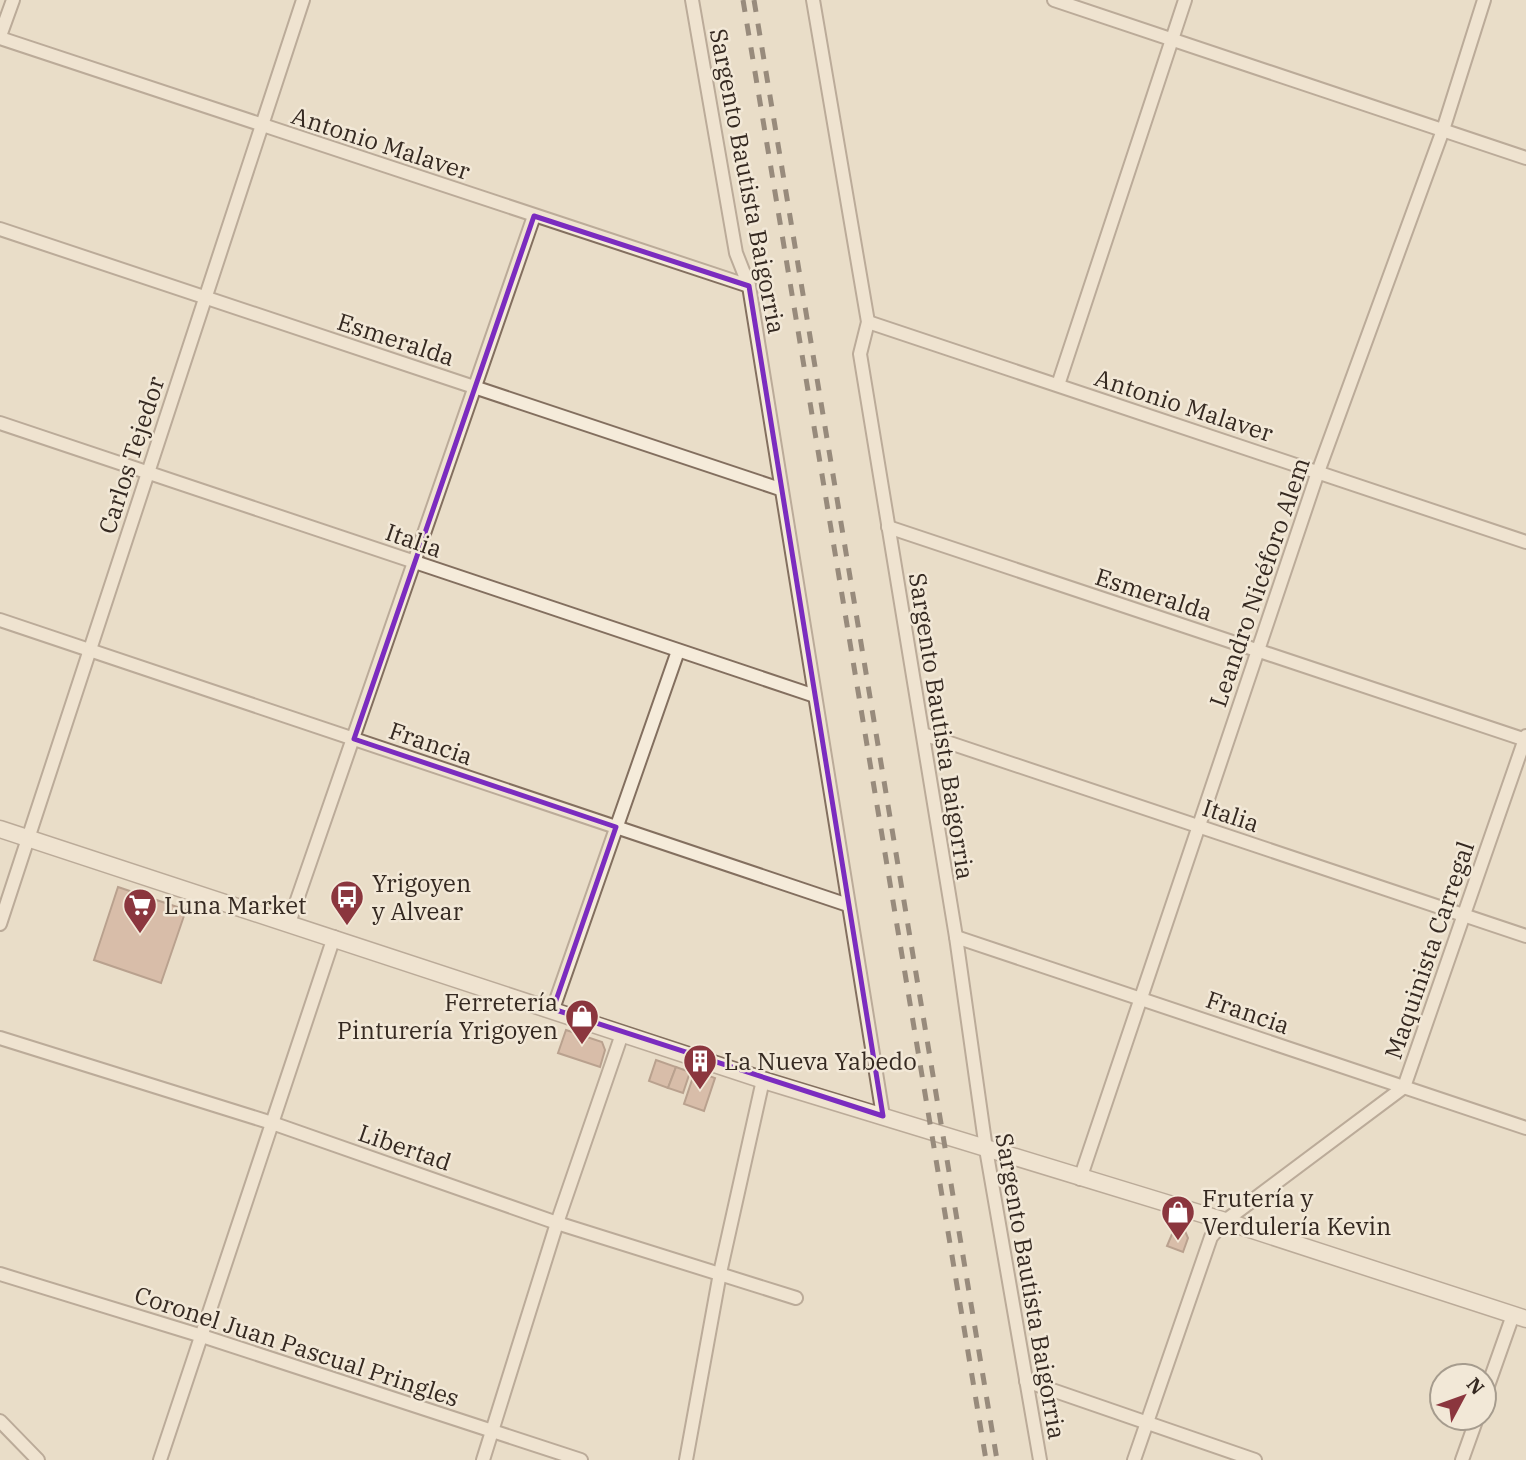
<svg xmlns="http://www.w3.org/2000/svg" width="1526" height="1460" viewBox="0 0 1526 1460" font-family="'IBM Plex Serif',serif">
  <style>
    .building { fill: #c39883; stroke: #7f5948; stroke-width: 2 }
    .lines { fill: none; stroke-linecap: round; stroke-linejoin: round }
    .minor-casing { stroke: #836f5f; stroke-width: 16 }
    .tertiary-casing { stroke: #836f5f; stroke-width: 19 }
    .minor { stroke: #f5ebda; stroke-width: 12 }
    .tertiary { stroke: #f5ebda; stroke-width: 16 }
    .rail { stroke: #352921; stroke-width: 5; stroke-dasharray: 12 12; stroke-linecap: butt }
    .marked { fill: none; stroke: #7b2cbf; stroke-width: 5; stroke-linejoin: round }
    .labels { text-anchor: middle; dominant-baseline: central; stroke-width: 5; stroke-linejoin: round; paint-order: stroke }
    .street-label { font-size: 24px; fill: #352921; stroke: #f2e8d7 }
    .poi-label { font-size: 24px; fill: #352921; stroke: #f2e8d7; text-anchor: start }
  </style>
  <rect width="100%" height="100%" fill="#e9ddc8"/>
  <!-- building -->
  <g class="building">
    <polygon points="118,887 186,910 161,983 94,960"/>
    <polygon points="566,1030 602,1042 605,1050 600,1067 558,1053"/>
    <polygon points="656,1060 676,1067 668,1088 649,1081"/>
    <polygon points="676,1067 690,1072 683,1093 668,1088"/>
    <polygon points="695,1071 715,1078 704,1111 684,1104"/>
    <polygon points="1175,1227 1185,1231 1188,1238 1183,1252 1167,1246"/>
  </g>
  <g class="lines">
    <!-- minor casing -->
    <g class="minor-casing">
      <g id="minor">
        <polyline points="692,0 736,253 749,286 883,1116"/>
        <polyline points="813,0 868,322 860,354 956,937 986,1149 1040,1460"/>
        <polyline points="1054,0 1526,158"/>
        <polyline points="0,36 13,0"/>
        <polyline points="0,38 749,286"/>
        <polyline points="0,229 780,489"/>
        <polyline points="868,322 1526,542"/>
        <polyline points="1058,385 1185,0"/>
        <polyline points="0,423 815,696"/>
        <polyline points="888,527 1526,740"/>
        <polyline points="0,620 848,905"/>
        <polyline points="923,734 1526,936"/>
        <polyline points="289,923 534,216"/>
        <polyline points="0,924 303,0"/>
        <polyline points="956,937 1526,1128"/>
        <polyline points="553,1009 678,651"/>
        <polyline points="0,1038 272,1123 557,1223 796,1298"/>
        <polyline points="1080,1179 1318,472 1443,130 1484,0"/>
        <polyline points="0,1274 202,1336 581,1460"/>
        <polyline points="1026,1381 1255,1460"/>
        <polyline points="1484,1397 1513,1315"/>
        <polyline points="0,1421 38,1460"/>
        <polyline points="160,1460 334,937"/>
        <polyline points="483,1460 557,1223 622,1034"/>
        <polyline points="686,1460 720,1273 763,1080"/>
        <polyline points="1134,1460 1211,1237 1225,1221 1404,1087 1526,736"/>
        <polyline points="1462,1460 1477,1418"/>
      </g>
    </g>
    <!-- tertiary casing -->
    <g class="tertiary-casing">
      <polyline id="tertiary" points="0,829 763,1080 1225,1221 1526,1319"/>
    </g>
    <!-- minor -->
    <use href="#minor" class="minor"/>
    <!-- tertiary -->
    <use href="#tertiary" class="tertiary"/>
    <!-- rail -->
    <g class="rail">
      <polyline points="743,0 986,1460"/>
      <polyline points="754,0 997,1460"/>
    </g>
  </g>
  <!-- marked area -->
  <path d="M0 0H1526V1460H0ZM 534,216 L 749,286 L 883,1116 L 553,1009 L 616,827 L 354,739 Z" fill="#e9ddc8" fill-opacity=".55" fill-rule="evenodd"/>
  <path class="marked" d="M 534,216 L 749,286 L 883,1116 L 553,1009 L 616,827 L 354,739 Z"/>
  <!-- icons -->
  <defs>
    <g id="bus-pin" transform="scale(1.75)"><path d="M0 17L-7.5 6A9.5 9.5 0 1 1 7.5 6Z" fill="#8b363e" stroke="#f2e8d7"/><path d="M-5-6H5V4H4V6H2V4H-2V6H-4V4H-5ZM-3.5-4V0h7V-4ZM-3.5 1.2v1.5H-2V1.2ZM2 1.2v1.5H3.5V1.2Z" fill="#fff"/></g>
    <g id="supermarket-pin" transform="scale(1.75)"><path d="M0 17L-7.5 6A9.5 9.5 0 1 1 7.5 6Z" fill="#8b363e" stroke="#f2e8d7"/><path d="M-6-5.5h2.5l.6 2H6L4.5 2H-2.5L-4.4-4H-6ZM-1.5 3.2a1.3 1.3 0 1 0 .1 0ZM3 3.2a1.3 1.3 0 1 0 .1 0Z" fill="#fff"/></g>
    <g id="shop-pin" transform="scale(1.75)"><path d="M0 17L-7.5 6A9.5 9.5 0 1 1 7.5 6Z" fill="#8b363e" stroke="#f2e8d7"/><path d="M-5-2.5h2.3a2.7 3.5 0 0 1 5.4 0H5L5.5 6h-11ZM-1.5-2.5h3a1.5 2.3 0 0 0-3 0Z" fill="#fff"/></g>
    <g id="building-pin" transform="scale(1.75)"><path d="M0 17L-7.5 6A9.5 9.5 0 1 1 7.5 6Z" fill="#8b363e" stroke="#f2e8d7"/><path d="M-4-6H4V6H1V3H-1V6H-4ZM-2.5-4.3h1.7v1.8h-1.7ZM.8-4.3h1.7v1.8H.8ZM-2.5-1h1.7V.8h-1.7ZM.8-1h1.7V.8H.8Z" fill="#fff"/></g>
  </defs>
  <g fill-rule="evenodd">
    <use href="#bus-pin" x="347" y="897"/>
    <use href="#supermarket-pin" x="140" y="905"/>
    <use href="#shop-pin" x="582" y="1016"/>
    <use href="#building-pin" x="700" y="1061"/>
    <use href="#shop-pin" x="1178" y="1212"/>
  </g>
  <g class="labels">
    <!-- street labels -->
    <g class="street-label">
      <text transform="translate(381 143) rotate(18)">Antonio Malaver</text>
      <text transform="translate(748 181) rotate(79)">Sargento Bautista Baigorria</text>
      <text transform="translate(396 339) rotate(18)">Esmeralda</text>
      <text transform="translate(1184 405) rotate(18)">Antonio Malaver</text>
      <text transform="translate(131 455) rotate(-72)">Carlos Tejedor</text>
      <text transform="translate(414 540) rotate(19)">Italia</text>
      <text transform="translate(1259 582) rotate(-71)">Leandro Nicéforo Alem</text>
      <text transform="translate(1154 594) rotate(18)">Esmeralda</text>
      <text transform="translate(942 726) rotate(81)">Sargento Bautista Baigorria</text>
      <text transform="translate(431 743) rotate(19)">Francia</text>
      <text transform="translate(1231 815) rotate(18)">Italia</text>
      <text transform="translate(1429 950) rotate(-71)">Maquinista Carregal</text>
      <text transform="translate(1248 1012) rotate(19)">Francia</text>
      <text transform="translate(405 1147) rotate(19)">Libertad</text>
      <text transform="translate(1031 1286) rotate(80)">Sargento Bautista Baigorria</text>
      <text transform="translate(297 1346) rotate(18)">Coronel Juan Pascual Pringles</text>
    </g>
    <!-- poi labels -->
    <g class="poi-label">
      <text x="372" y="883">Yrigoyen<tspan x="372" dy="28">y Alvear</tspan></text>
      <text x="164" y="905">Luna Market</text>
      <text x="558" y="1002" text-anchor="end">Ferretería<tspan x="558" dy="28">Pinturería Yrigoyen</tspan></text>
      <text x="724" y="1061">La Nueva Yabedo</text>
      <text x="1202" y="1198">Frutería y<tspan x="1202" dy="28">Verdulería Kevin</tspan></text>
    </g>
  </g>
  <!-- north arrow -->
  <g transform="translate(1463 1397) rotate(49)"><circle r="33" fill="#f2e8d7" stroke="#a69c8e" stroke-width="2"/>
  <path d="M0-5L12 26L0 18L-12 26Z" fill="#8b363e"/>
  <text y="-10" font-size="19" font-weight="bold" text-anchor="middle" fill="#352921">N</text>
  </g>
</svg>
